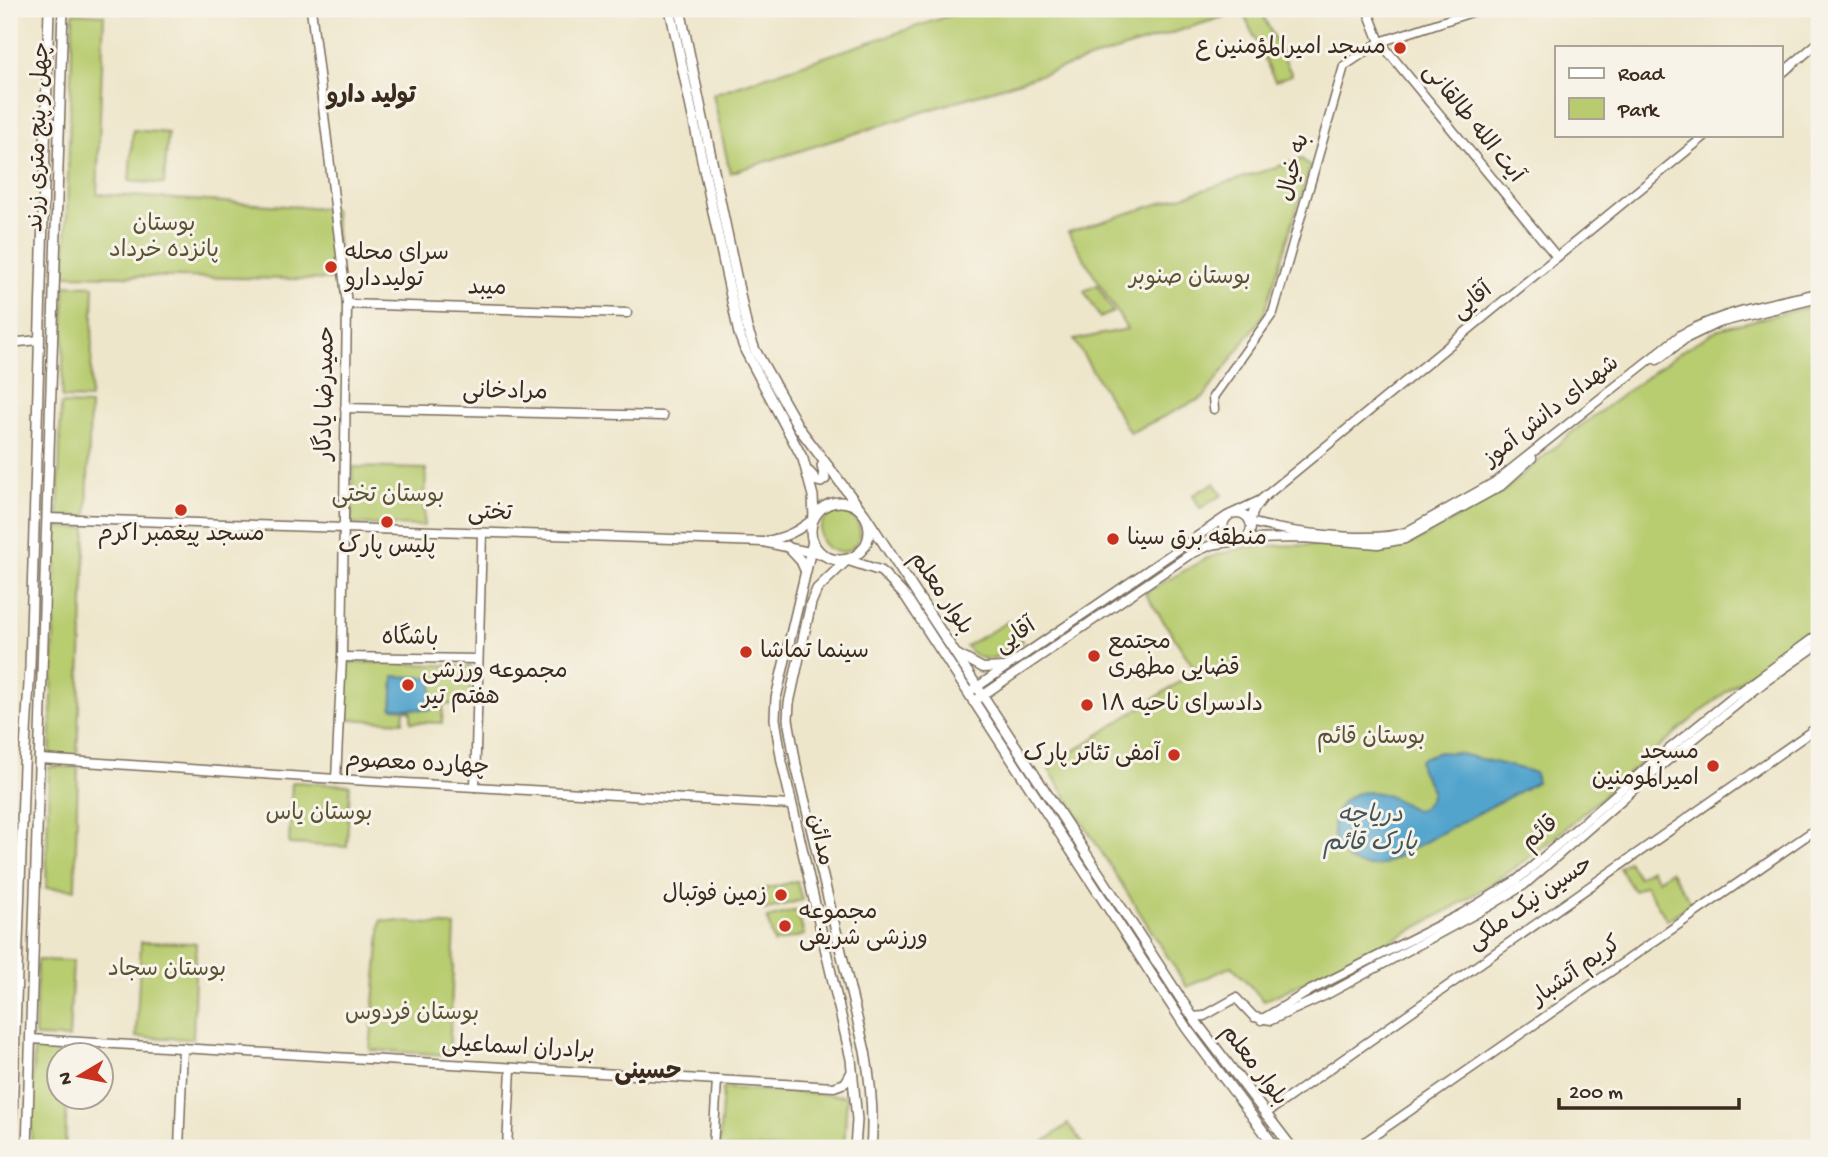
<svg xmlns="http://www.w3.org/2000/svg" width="1828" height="1157" viewBox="0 0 1828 1157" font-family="'Gochi Hand','Playpen Sans Arabic',sans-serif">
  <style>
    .green { fill: #b8cc6f; stroke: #7a7b46; stroke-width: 2 }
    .water { fill: #52a4cd; stroke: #466776; stroke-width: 2 }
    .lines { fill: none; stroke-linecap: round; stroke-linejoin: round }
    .secondary-casing { stroke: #7a6c5b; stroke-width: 11 }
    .primary-casing { stroke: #7a6c5b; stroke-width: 12 }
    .secondary { stroke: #fff; stroke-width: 8 }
    .primary { stroke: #fff; stroke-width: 9 }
    .poi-dot { fill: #c8321e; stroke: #f7f3e8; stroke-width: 2.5 }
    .labels { text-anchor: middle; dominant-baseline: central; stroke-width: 6; stroke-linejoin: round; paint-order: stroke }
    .poi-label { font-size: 23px; fill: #3b2a1e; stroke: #f7f3e8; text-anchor: start }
    .street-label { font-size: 23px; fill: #3b2a1e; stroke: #f7f3e8 }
    .park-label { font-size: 23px; fill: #5a5232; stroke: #f7f3e8 }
    .neighbourhood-label { font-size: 24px; font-weight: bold; fill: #3b2a1e; stroke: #f7f3e8 }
    .water-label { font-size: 24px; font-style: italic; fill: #43555b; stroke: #f7f3e8 }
  </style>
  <rect width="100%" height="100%" fill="#f7f3e8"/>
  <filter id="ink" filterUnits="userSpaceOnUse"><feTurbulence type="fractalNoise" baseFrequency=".0143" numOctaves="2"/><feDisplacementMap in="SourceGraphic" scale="14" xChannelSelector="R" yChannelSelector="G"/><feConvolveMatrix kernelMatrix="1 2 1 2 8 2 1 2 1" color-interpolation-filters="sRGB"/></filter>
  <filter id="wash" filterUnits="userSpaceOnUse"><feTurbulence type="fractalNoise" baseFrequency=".00686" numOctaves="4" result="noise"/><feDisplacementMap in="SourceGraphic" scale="28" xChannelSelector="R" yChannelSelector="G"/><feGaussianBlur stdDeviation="1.57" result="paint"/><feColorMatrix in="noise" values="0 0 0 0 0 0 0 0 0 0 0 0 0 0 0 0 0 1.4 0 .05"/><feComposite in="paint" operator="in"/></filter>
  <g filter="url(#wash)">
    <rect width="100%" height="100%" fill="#eee6cb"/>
    <!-- green -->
    <g class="green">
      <polygon points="969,9 1260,9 1292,75 1275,81 1242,11 730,173 713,94"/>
      <polygon points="73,13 104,15 97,194 334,209 340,280 65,275"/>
      <polygon points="133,130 168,133 164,184 129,181"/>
      <polygon points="1302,159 1310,167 1264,314 1204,397 1130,433 1074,340 1127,329 1068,232"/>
      <polygon points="65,285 94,286 90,399 62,398"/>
      <polygon points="1097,285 1113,312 1100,318 1084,291"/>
      <path d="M 1819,304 L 1819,630 C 1713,688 1629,779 1535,853 C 1453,916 1357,957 1264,1001 L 1232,966 L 1187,987 L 1048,768 L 1196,671 L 1145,593 L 1207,558 L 1248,546 L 1328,545 L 1350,549 L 1393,548 L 1416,541 L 1503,492 L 1571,433 L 1683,350 L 1719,329 Z"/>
      <polygon points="61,404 90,405 87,517 58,516"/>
      <polygon points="353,467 426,469 424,526 351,524"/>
      <polygon points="1214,483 1222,495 1200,508 1193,495"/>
      <circle cx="840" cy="532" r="20"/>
      <polygon points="57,527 86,528 77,760 50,759"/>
      <path d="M 1009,621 L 1022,642 C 1002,654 984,671 966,646 Z"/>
      <polygon points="346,662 471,666 470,705 443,704 442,723 411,722 411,711 404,710 403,722 344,719"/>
      <polygon points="49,767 78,767 75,889 46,888"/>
      <polygon points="292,782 350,785 347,847 289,844"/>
      <polygon points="1628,861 1638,877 1651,869 1658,880 1670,871 1692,903 1667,920 1645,885 1634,891 1619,868"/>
      <polygon points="797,881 802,900 764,910 760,890"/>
      <polygon points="797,910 804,935 774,943 767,918"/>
      <polygon points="381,920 455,926 449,1055 370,1050"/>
      <polygon points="141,942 196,943 193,1039 136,1037"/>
      <polygon points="37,960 73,961 69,1038 36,1037 35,1034"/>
      <polygon points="34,1044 69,1047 68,1055 60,1056 60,1098 67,1098 65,1148 31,1148"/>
      <polygon points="723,1088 847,1096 844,1148 719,1148"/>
      <polygon points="1068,1124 1085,1146 1082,1148 1036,1148"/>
    </g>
    <!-- water -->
    <g class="water">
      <polygon points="394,676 433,678 431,710 392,708"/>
      <path d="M 1439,752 L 1457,753 L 1526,770 L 1535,773 L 1537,782 L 1382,865 C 1321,878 1317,790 1370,792 C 1386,792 1402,803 1415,810 C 1425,809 1431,799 1432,790 L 1421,770 L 1419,762 L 1422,758 Z"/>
    </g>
  </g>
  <g filter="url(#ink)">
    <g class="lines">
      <!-- secondary casing -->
      <g class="secondary-casing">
        <g id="secondary">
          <polyline points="311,9 347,304 342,657 336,779"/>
          <polyline points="1367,9 1380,42 1557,257"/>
          <polyline points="1781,74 1819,42"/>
          <path d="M 1706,135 L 1263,498 L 1254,510 L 1250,522 C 1286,532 1371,544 1406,532 L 1495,482 L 1682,334 C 1725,311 1772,303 1819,293"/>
          <polyline points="347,304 627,313"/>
          <polyline points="9,343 39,340"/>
          <polyline points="1657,360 1685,339 1718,323 1819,298"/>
          <polyline points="345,408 663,416"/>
          <polyline points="1214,409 1213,397 1273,313 1344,66 1380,42 1481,9"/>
          <circle cx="1237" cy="527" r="14"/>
          <polyline points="48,518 763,542 823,555"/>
          <polyline points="1245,539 1303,538 1378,544 1405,539 1501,486 1532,458"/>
          <path d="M 767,541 C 786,537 799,531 814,518"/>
          <polyline points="957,654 983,668 1004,667"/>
          <polyline points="342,657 478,659"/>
          <polyline points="974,689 1227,516 1261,500"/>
          <polyline points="973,702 1189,555 1211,545 1236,541"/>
          <polyline points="41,759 336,779 791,805"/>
          <polyline points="475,787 482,533"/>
          <polyline points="9,879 20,878"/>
          <polyline points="1193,1017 1204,1016 1236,998 1254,1017 1271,1020 1326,995 1488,907 1524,885 1657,769 1766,681 1819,644"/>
          <polyline points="1261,1020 1311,990 1463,913 1517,880 1653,762 1732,698 1819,634"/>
          <polyline points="31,1039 834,1087 845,1083 852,1071"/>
          <polyline points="1265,1114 1819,726"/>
          <polyline points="179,1148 183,1048"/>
          <polyline points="507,1148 511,1068"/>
          <polyline points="713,1148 717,1080"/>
          <polyline points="1356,1148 1819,827"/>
        </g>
      </g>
      <!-- primary casing -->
      <g class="primary-casing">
        <g id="primary">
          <polyline points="670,9 739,334 746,352 803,459 813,496 814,518"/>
          <polyline points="680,9 747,328 755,350 799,428 865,515 1196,1022 1292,1148"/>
          <polyline points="809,472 817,481 821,482 825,479 822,466"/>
          <circle cx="840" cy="531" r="29"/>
          <polyline points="813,541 776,698 775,719 782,762 851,1059 857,1120 855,1148"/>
          <polyline points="787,546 801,561 806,572"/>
          <polyline points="11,1148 24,766 30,667 49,9"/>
          <polyline points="27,1148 63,9"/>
          <path d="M 871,1148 C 874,1115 871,1084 865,1051 L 796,765 L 788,719 L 789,703 L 811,603 L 817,589 L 847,560 L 881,571 L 906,597 L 1187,1029 L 1276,1148"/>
        </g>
      </g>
      <!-- secondary -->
      <use href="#secondary" class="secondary"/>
      <!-- primary -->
      <use href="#primary" class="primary"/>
    </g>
  </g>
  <!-- markers -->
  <g class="poi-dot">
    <circle cx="1400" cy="48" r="7"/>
    <circle cx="331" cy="267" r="7"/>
    <circle cx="181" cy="510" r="7"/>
    <circle cx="387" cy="522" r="7"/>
    <circle cx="1113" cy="539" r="7"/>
    <circle cx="746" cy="652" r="7"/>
    <circle cx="1094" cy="656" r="7"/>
    <circle cx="408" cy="685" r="7"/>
    <circle cx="1087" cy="705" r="7"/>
    <circle cx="1174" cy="755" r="7"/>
    <circle cx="1713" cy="766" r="7"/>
    <circle cx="781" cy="895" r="7"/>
    <circle cx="785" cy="926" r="7"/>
  </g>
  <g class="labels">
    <!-- poi labels -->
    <g class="poi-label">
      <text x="1386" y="48" text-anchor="end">مسجد امیرالمؤمنین ع</text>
      <text x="345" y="254">سرای محله<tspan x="345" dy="26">تولیددارو</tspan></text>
      <text x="181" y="535" text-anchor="middle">مسجد پیغمبر اکرم</text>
      <text x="1127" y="539">منطقه برق سینا</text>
      <text x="387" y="547" text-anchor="middle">پلیس پارک</text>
      <text x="1108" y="643">مجتمع<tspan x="1108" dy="26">قضایی مطهری</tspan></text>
      <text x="760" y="652">سینما تماشا</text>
      <text x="422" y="672">مجموعه ورزشی<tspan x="422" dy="26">هفتم تیر</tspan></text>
      <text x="1101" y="705">دادسرای ناحیه ۱۸</text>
      <text x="1699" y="753" text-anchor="end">مسجد<tspan x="1699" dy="26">امیرالمومنین</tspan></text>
      <text x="1160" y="755" text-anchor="end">آمفی تئاتر پارک</text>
      <text x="767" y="895" text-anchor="end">زمین فوتبال</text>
      <text x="799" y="913">مجموعه<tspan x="799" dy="26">ورزشی شریفی</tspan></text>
    </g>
    <!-- street labels -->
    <g class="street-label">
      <text transform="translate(1472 124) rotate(51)">آیت الله طالقانی</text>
      <text transform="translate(40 137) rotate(-88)">چهل و پنج متری زرند</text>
      <text transform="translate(1295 168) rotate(-75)">به خیال</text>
      <text transform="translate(487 289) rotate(1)">میبد</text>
      <text transform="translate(1473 302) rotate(-39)">آقایی</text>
      <text transform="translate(327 393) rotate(-89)">حمیدرضا یادگار</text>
      <text transform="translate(505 393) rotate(1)">مرادخانی</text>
      <text transform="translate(1552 412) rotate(-38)">شهدای دانش آموز</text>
      <text transform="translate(490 514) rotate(2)">تختی</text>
      <text transform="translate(940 594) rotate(56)">بلوار معلم</text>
      <text transform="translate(1016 637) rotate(-34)">آقایی</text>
      <text transform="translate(410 639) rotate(1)">باشگاه</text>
      <text transform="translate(417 765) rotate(3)">چهارده معصوم</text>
      <text transform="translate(1541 834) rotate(-41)">قائم</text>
      <text transform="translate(819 840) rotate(77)">مدائن</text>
      <text transform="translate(1531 904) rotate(-35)">حسین نیک ملکی</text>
      <text transform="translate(1577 972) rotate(-35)">کریم آتشبار</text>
      <text transform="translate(518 1049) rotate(3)">برادران اسماعیلی</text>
      <text transform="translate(1253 1066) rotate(53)">بلوار معلم</text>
    </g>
    <!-- park labels -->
    <g class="park-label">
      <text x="164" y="225">بوستان<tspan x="164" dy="26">پانزده خرداد</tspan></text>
      <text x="1190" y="278">بوستان صنوبر</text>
      <text x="388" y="496">بوستان تختی</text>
      <text x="1371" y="738">بوستان قائم</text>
      <text x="319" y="814">بوستان یاس</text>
      <text x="167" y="970">بوستان سجاد</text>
      <text x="412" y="1014">بوستان فردوس</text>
    </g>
    <!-- neighbourhood labels -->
    <g class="neighbourhood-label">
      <text x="371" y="97">تولید دارو</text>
      <text x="648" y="1073">حسینی</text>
    </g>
    <!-- water labels -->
    <g class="water-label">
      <text x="1370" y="816">دریاچه<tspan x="1370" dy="28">پارک قائم</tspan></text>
    </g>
  </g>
  <!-- margin -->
  <rect width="1828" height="1157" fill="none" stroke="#f7f3e8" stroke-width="35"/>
  <!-- legend -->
  <rect x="1555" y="46" width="228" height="91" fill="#f7f3e8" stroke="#aca397" stroke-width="2"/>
  <rect x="1569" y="68" width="35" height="10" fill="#ffffff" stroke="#aca397" stroke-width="2"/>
  <text x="1618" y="80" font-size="21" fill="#3b2a1e">Road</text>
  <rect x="1569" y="98" width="35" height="21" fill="#b8cc6f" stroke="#aca397" stroke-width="2"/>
  <text x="1618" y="116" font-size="21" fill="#3b2a1e">Park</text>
  <!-- north arrow -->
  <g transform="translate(80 1076) rotate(260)"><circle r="33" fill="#f7f3e8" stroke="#aca397" stroke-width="2"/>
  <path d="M0-5L12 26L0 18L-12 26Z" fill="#c8321e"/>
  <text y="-10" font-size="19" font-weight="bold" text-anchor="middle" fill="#3b2a1e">N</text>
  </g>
  <!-- scale -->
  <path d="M1559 1098v10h180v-10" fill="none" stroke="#3b2a1e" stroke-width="3.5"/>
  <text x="1569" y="1098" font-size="21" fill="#3b2a1e" stroke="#f7f3e8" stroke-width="5" paint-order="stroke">200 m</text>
</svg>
